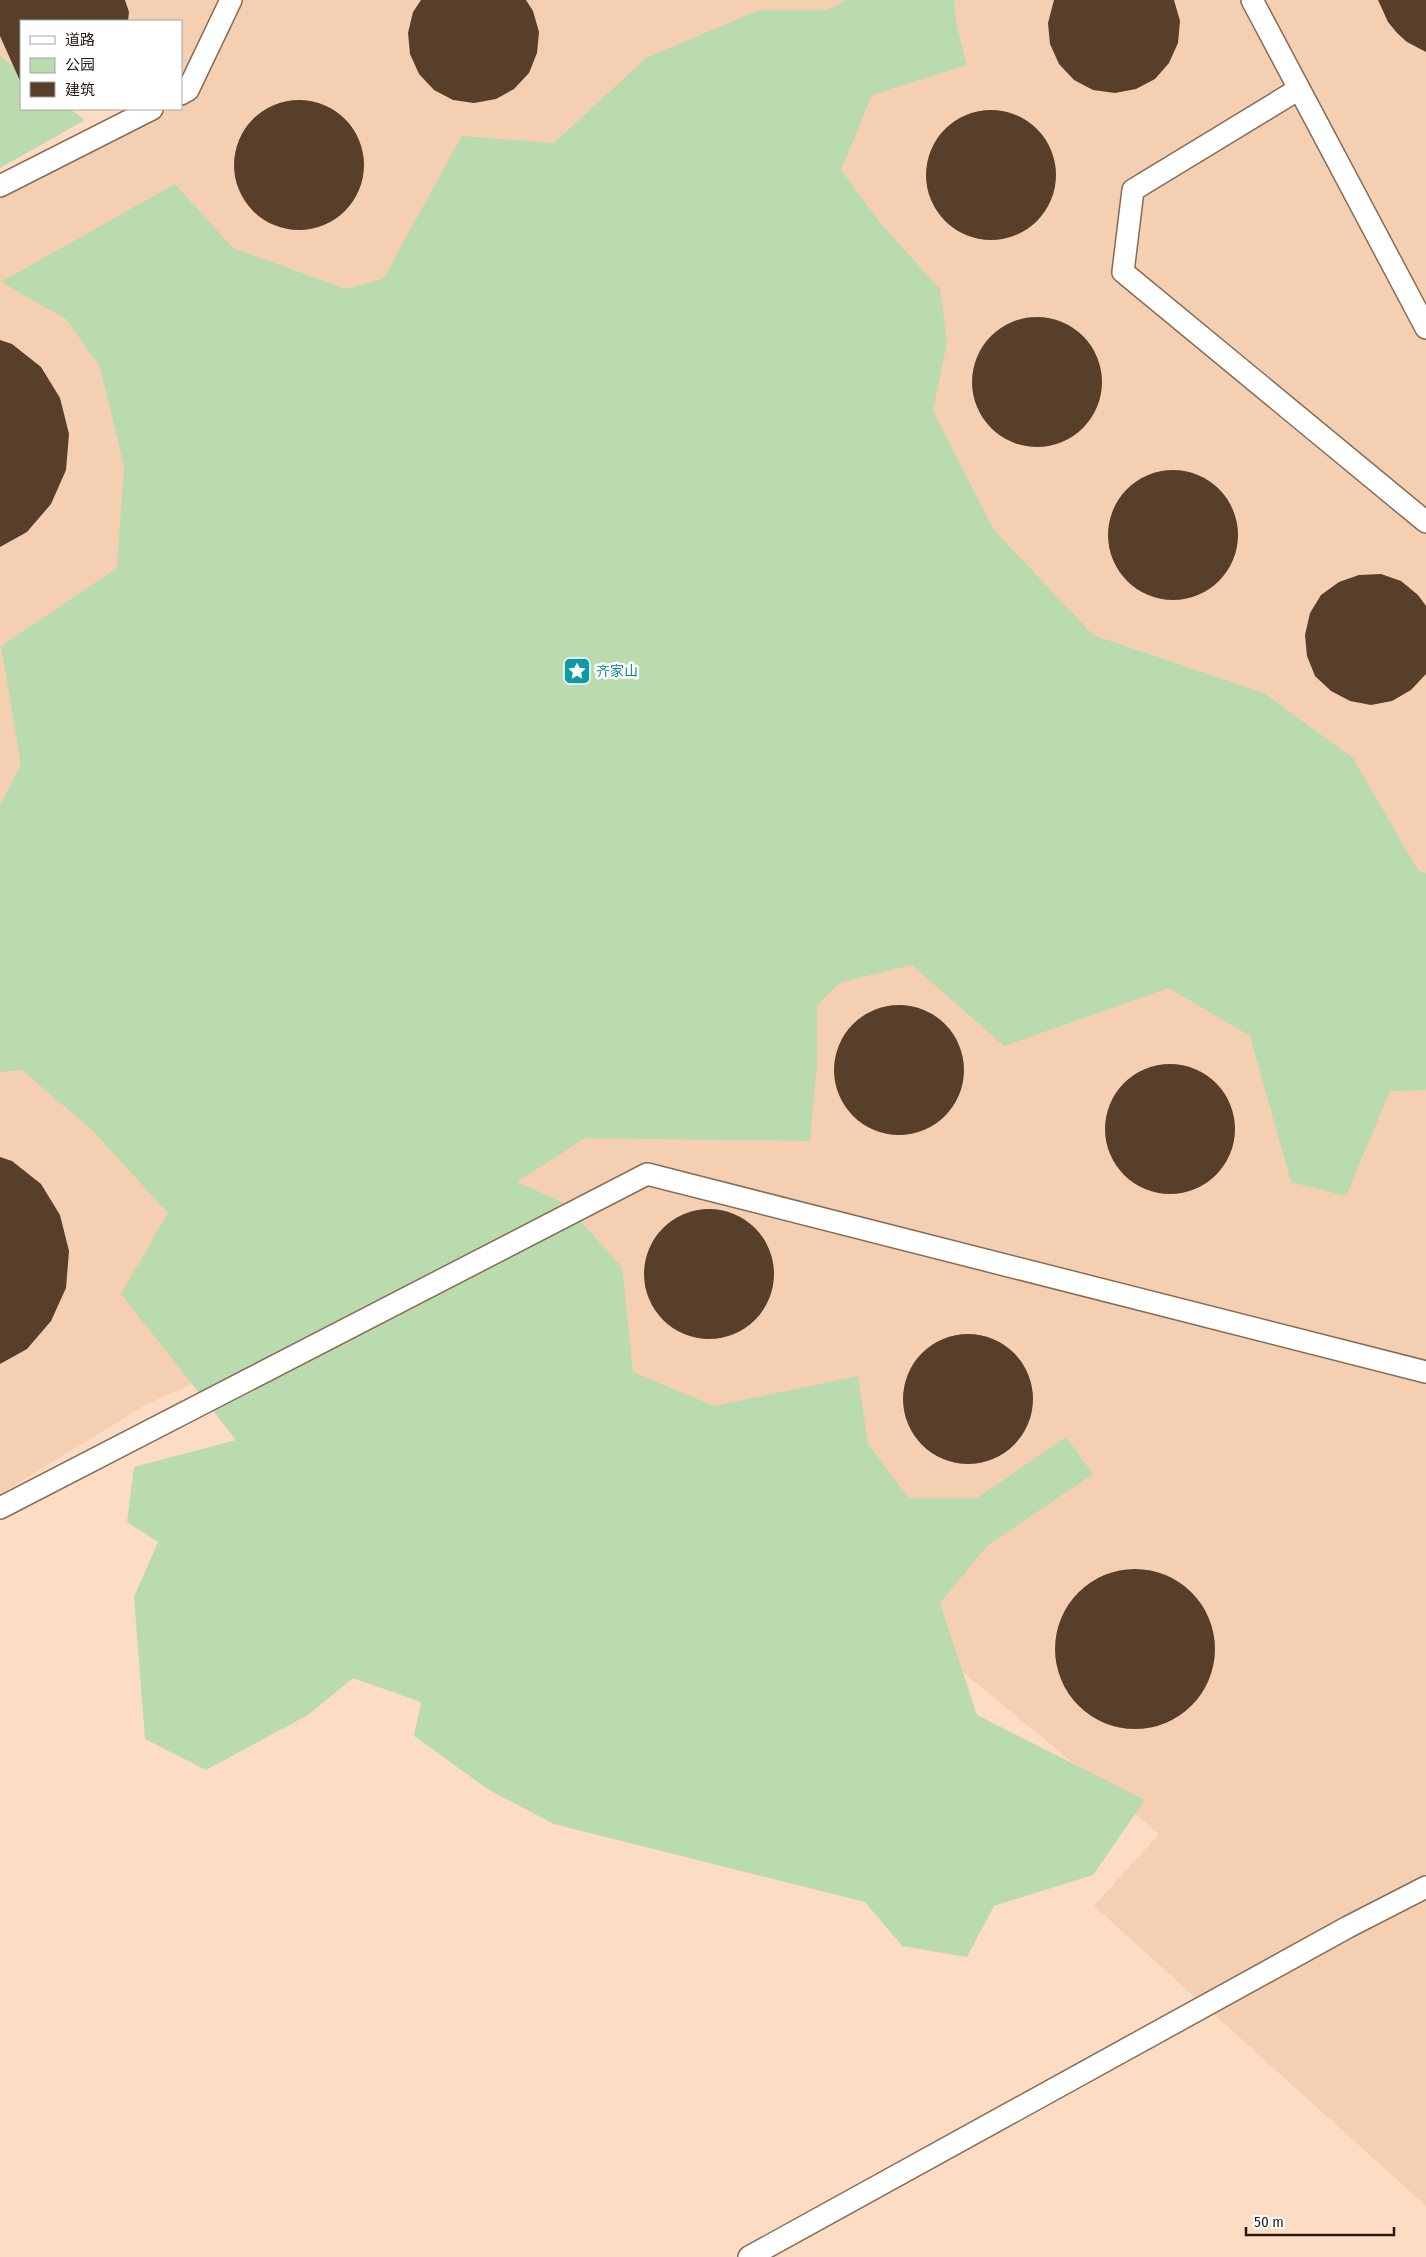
<svg xmlns="http://www.w3.org/2000/svg" width="1426" height="2257" viewBox="0 0 1426 2257" font-family="'Fira Sans Condensed','Noto Sans SC',sans-serif">
  <style>
    .built { fill: #f4cfb1 }
    .green { fill: #badbae }
    .building { fill: #573f2a }
    .lines { fill: none; stroke-linecap: round; stroke-linejoin: round }
    .minor-casing { stroke: #876c56; stroke-width: 24 }
    .minor { stroke: #fff; stroke-width: 21 }
    .labels { text-anchor: middle; dominant-baseline: central; stroke-width: 5; stroke-linejoin: round; paint-order: stroke }
    .culture-label { font-size: 14px; fill: #0d838f; stroke: #fff; text-anchor: start }
  </style>
  <rect width="100%" height="100%" fill="#fcddc4"/>
  <!-- built -->
  <polygon class="built" points="0,0 1426,0 1426,2206 1094,1906 1159,1834 468,1263 147,1404 0,1494 0,180 137,109 181,109 181,21 21,21 21,78 0,72"/>
  <!-- green -->
  <g class="green">
    <polygon points="847,0 954,0 957,27 967,65 872,95 841,170 882,225 940,289 947,343 933,411 994,530 1093,635 1264,693 1353,758 1418,870 1426,873 1426,1090 1390,1091 1346,1196 1291,1182 1250,1036 1169,988 1004,1046 912,965 841,982 817,1005 817,1063 810,1141 585,1138 517,1182 564,1203 622,1267 633,1372 714,1406 858,1376 868,1444 909,1498 977,1498 1066,1437 1093,1474 987,1546 940,1603 977,1715 1145,1800 1093,1875 994,1906 967,1957 902,1946 865,1902 554,1824 489,1790 414,1736 421,1702 353,1678 308,1715 206,1770 145,1739 134,1597 158,1542 127,1522 134,1467 236,1440 121,1294 168,1213 93,1131 22,1070 0,1072 0,805 21,764 1,646 117,568 124,466 100,367 66,319 1,282 175,184 233,248 346,289 383,279 462,136 554,143 646,58 759,10 827,10"/>
    <polygon points="0,56 21,72 21,109 70,109 85,120 0,168"/>
  </g>
  <!-- building -->
  <g class="building">
    <polygon points="0,0 125,0 129,12 128,21 21,21 21,83 0,36"/>
    <polygon points="421,0 526,0 533,11 539,32 537,53 529,73 514,89 496,99 474,103 453,100 434,90 419,74 410,54 408,33 413,12"/>
    <polygon points="1054,0 1174,0 1180,21 1178,43 1169,63 1155,79 1136,89 1115,93 1093,90 1074,80 1059,64 1050,44 1048,23"/>
    <polygon points="1378,0 1426,0 1426,52 1407,42 1397,33 1388,22"/>
    <circle cx="299" cy="165" r="65"/>
    <circle cx="991" cy="175" r="65"/>
    <circle cx="1037" cy="382" r="65"/>
    <polygon points="0,340 12,344 41,367 60,398 69,434 66,470 51,504 27,532 0,547"/>
    <circle cx="1173" cy="535" r="65"/>
    <polygon points="1381,574 1401,581 1418,595 1426,606 1426,674 1411,690 1392,701 1371,705 1350,701 1331,691 1315,676 1307,656 1305,635 1310,613 1321,595 1339,582 1359,575"/>
    <circle cx="899" cy="1070" r="65"/>
    <circle cx="1170" cy="1129" r="65"/>
    <polygon points="0,1157 12,1161 41,1184 60,1215 69,1251 66,1288 51,1321 27,1349 0,1364"/>
    <circle cx="709" cy="1274" r="65"/>
    <circle cx="968" cy="1399" r="65"/>
    <circle cx="1135" cy="1649" r="80"/>
  </g>
  <g class="lines">
    <!-- minor casing -->
    <g class="minor-casing">
      <g id="minor">
        <polyline points="1252,0 1426,328"/>
        <polyline points="1299,89 1133,190 1123,272 1426,522"/>
        <polyline points="181,94 188,90 231,0"/>
        <polyline points="0,186 152,109"/>
        <polyline points="0,1508 647,1174 1426,1372"/>
        <polyline points="749,2257 1348,1927 1426,1887"/>
      </g>
    </g>
    <!-- minor -->
    <use href="#minor" class="minor"/>
  </g>
  <!-- icons -->
  <defs>
    <g id="sight-square" transform="scale(1.4375)"><rect x="-9" y="-9" width="18" height="18" rx="4" fill="#0f9aa8" stroke="#fff"/><path d="M0-6L1.8-2.2L6-1.7L2.9 1.2L3.7 5.4L0 3.3L-3.7 5.4L-2.9 1.2L-6-1.7L-1.8-2.2Z" fill="#fff"/></g>
  </defs>
  <g fill-rule="evenodd">
    <use href="#sight-square" x="577" y="671"/>
  </g>
  <g class="labels">
    <!-- culture labels -->
    <g class="culture-label">
      <text x="596" y="671">齐家山</text>
    </g>
  </g>
  <!-- legend -->
  <rect x="20" y="20" width="162" height="90" fill="#ffffff" stroke="#a8a3a0"/>
  <rect x="30" y="36" width="25" height="8" fill="#ffffff" stroke="#a8a3a0"/>
  <text x="65" y="45" font-size="15" fill="#251a11">道路</text>
  <rect x="30" y="58" width="25" height="15" fill="#badbae" stroke="#a8a3a0"/>
  <text x="65" y="70" font-size="15" fill="#251a11">公园</text>
  <rect x="30" y="82" width="25" height="15" fill="#573f2a" stroke="#a8a3a0"/>
  <text x="65" y="95" font-size="15" fill="#251a11">建筑</text>
  <!-- scale -->
  <path d="M1246 2227v8h148v-8" fill="none" stroke="#251a11" stroke-width="2.5"/>
  <text x="1254" y="2227" font-size="15" fill="#251a11" stroke="#ffffff" stroke-width="4" paint-order="stroke">50 m</text>
</svg>
